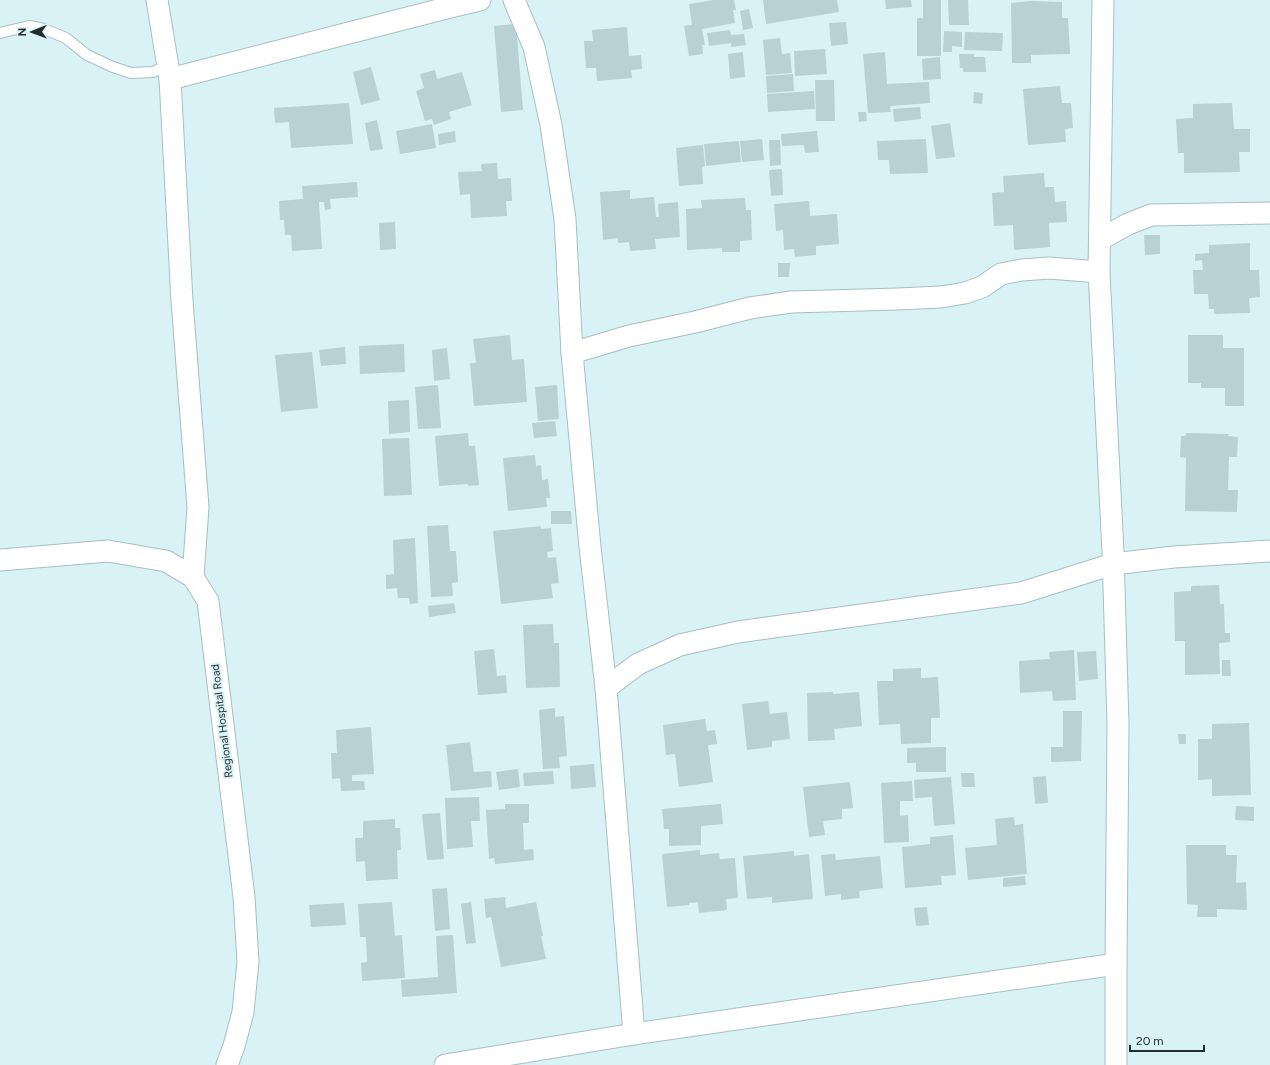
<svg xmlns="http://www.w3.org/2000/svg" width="1270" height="1065" viewBox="0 0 1270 1065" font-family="Figtree,sans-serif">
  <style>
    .building { fill: #b8d1d4 }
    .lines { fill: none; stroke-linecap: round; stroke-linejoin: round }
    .service-casing { stroke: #a7bfc2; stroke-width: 12 }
    .minor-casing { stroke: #a7bfc2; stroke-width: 23 }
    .service { stroke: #fff; stroke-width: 10 }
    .minor { stroke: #fff; stroke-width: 21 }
    .labels { text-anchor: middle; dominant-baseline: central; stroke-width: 4; stroke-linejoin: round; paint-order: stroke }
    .street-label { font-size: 11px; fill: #232d2e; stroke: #d9f2f5 }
  </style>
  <rect width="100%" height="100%" fill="#d9f2f5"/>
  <!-- building -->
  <g class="building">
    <polygon points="714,0 734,0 736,10 733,10 735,23 702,29 705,45 702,45 703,54 689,56 684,26 692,25 689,4"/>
    <polygon points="763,0 837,0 839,12 766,24"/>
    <polygon points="885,0 911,0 912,7 886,9"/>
    <polygon points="923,0 941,0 941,56 917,56 917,18 923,18"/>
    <polygon points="948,0 968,0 969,25 949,25"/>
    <polygon points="1030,1 1062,2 1062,18 1068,18 1070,54 1031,55 1031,63 1012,63 1011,3"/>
    <polygon points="749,9 753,28 743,30 740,11"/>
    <polygon points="846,22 848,44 831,46 829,23"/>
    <polygon points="516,24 523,110 501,112 494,26"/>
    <polygon points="627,27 629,56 641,55 642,69 631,70 632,78 597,81 596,68 586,68 584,41 593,41 592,30"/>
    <polygon points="730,30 731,35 744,34 746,45 731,47 731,43 709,46 707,33"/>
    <polygon points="944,31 962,32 962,47 952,46 952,52 943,52"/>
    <polygon points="965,32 1003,33 1002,51 964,50"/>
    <polygon points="780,38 782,54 790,53 792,73 766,75 763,40"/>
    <polygon points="825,49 827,74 795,76 794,51"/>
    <polygon points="743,52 745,77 730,79 728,54"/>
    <polygon points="885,52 887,84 929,82 930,103 890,106 891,112 868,113 863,54"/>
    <polygon points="959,54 974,54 974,57 985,57 986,72 963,72 963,68 960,68"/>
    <polygon points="940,57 941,79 923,80 922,59"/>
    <polygon points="371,67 380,100 361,105 353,72"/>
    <polygon points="435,70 437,79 462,72 472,105 449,112 451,119 434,125 432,119 425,121 416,91 424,88 420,74"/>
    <polygon points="793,74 794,91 767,93 766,76"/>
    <polygon points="815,80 834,80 835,121 816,121"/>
    <polygon points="1060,86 1062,103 1071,103 1073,128 1065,129 1066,142 1028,145 1023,89"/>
    <polygon points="814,91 815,109 768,112 767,94"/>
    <polygon points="974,92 983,93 982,104 973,103"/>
    <polygon points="349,103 353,144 291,148 289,122 275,123 274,108"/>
    <polygon points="1232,103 1234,129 1250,129 1250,152 1239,152 1240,172 1184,173 1184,153 1178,153 1176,119 1193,118 1193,104"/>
    <polygon points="920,107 921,119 894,122 893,109"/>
    <polygon points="858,112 866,112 867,121 859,122"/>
    <polygon points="377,120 383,149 370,151 365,123"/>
    <polygon points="950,123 955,157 936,159 931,126"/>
    <polygon points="432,124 436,148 400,154 396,131"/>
    <polygon points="455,131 456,142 439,145 438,134"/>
    <polygon points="817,131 819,152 805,153 804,145 782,146 781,134"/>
    <polygon points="762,139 764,160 742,162 740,141"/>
    <polygon points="926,139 928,173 890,174 889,160 878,160 877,141"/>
    <polygon points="769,140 780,140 781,165 770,166"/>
    <polygon points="739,141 741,162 706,166 704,144"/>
    <polygon points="703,145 705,166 702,167 703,184 679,186 676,148"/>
    <polygon points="497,163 498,179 511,178 512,201 506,201 507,216 471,218 470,194 460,195 458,172 482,171 481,164"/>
    <polygon points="782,169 783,195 771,196 769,170"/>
    <polygon points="1044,173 1045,187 1054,187 1055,202 1066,201 1067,222 1049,223 1050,247 1014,250 1013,225 994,226 992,193 1004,192 1003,176"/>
    <polygon points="357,182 358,197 330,199 331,209 325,210 324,202 319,202 322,249 292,251 291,235 285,235 284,220 280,220 279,201 303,199 302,186"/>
    <polygon points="630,190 630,199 654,197 656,217 659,217 658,204 678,202 680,237 655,239 656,249 630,251 629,242 618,243 618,238 603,240 600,192"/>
    <polygon points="745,198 746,210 751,210 752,240 740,241 740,252 722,252 722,248 687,250 686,209 702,208 701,200"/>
    <polygon points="809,201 810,216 837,214 839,244 816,246 816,255 795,257 794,249 784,250 783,230 776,231 774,204"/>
    <polygon points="395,222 396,249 380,250 379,223"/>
    <polygon points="1144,235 1160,235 1160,254 1145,255"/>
    <polygon points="1250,243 1250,270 1259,270 1260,297 1249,298 1250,313 1214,314 1214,309 1209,309 1208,294 1194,294 1193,270 1203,270 1202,260 1195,261 1195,254 1209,253 1209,245"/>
    <polygon points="778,263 790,263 789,277 778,277"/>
    <polygon points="510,335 512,360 524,359 527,402 474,406 470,363 476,363 473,339"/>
    <polygon points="1188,335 1223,335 1223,348 1244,348 1244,406 1225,406 1225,388 1201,388 1201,383 1188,383"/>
    <polygon points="404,344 405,372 360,374 359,346"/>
    <polygon points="345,347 346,364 321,366 319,350"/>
    <polygon points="447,348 450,379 434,381 432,350"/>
    <polygon points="312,352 318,408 281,412 275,355"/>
    <polygon points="438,385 441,428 418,429 415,387"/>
    <polygon points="557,385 559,419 538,421 535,387"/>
    <polygon points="409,400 410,432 389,434 388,401"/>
    <polygon points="555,421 557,436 534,438 532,423"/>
    <polygon points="468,433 469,446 475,446 479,485 468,486 468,484 439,486 435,436"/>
    <polygon points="1186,433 1229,434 1228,436 1238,437 1237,457 1229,457 1228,490 1238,490 1237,512 1185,511 1186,458 1180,457 1181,436 1186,436"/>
    <polygon points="409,438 412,495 384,496 382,439"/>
    <polygon points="535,455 536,466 541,465 542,480 548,479 550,498 546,498 547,507 508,511 503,458"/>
    <polygon points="551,511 571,511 572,524 551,524"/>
    <polygon points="448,525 450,551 456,551 458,582 452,583 453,596 431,597 427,526"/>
    <polygon points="541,526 541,529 551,528 553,551 547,552 548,558 556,557 559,583 551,584 553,598 501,604 493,531"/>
    <polygon points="415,538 418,603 410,604 409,598 398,598 397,588 386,589 386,575 394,574 393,540"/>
    <polygon points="1219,585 1220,604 1224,604 1225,633 1230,633 1230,642 1219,643 1220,674 1185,675 1185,641 1175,641 1174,592 1191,591 1191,586"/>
    <polygon points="454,603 456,613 429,617 428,606"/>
    <polygon points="553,624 554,643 559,643 560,687 526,688 523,625"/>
    <polygon points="494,649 497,676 506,675 507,693 478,695 474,651"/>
    <polygon points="1074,650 1076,700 1053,701 1052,691 1020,693 1019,661 1050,659 1049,652"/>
    <polygon points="1096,651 1098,679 1079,681 1077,652"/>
    <polygon points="1222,660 1230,660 1231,676 1222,676"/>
    <polygon points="921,668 921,678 938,677 940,718 931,718 931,743 901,744 900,724 879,725 877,681 893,681 893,669"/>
    <polygon points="833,692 833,694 859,692 862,726 834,729 835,740 808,741 807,693"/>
    <polygon points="768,701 770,714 787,712 790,739 772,741 772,747 747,750 742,704"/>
    <polygon points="555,708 555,717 564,716 567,756 559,757 560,768 543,769 539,710"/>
    <polygon points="1063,711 1082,711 1081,761 1051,762 1051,747 1063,747"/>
    <polygon points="705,719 707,731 715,730 717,744 708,745 713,782 679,787 675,754 666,755 663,725"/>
    <polygon points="1249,723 1251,795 1212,796 1212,779 1198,780 1198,739 1212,739 1212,724"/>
    <polygon points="371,727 374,774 352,775 352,781 364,781 365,790 341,791 340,778 332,779 331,753 337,753 336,730"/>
    <polygon points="1178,734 1186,734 1186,744 1179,744"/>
    <polygon points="470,742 474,772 491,771 492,787 451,791 446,745"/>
    <polygon points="946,747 946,772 916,772 916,763 907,763 907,748"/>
    <polygon points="594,764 596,787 571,789 570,766"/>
    <polygon points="518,769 520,787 499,790 496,772"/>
    <polygon points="553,771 554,784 524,786 523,773"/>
    <polygon points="961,773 974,773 975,787 962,787"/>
    <polygon points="1046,776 1048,803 1035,804 1033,777"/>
    <polygon points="951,777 955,824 934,826 932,797 915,798 914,780"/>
    <polygon points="912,781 913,801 900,801 900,816 908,815 909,842 884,843 881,783"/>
    <polygon points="850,782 853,808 842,809 842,819 823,821 825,835 809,837 803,787"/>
    <polygon points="479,797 480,821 471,821 473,847 447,849 445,798"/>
    <polygon points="505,804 529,804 529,823 523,823 524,850 533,849 534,860 495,864 494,858 489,859 486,810 505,809"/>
    <polygon points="721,804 723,824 701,826 701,845 669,846 669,829 664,829 662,809"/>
    <polygon points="1236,806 1254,807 1254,821 1235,820"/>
    <polygon points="440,813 444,859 427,860 422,814"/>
    <polygon points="1014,817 1015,825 1023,824 1027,874 968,880 965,848 997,845 995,819"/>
    <polygon points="395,819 395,828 400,828 401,850 397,850 398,879 366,881 365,861 356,862 355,838 363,838 363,821"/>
    <polygon points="953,835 956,875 941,876 942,885 905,888 902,847 930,844 930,837"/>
    <polygon points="1186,845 1226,845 1226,855 1237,855 1236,883 1246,882 1247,910 1217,909 1217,917 1197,917 1198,905 1187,904"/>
    <polygon points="700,850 700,855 719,853 720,859 735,858 738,898 726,899 727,910 699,913 698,902 689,903 689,905 667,907 662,854"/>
    <polygon points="794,851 794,856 809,854 813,899 772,903 772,897 747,899 743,856"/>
    <polygon points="835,854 836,860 880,856 883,888 859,891 860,898 841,900 841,894 825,896 821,855"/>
    <polygon points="1025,876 1026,885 1003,887 1003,878"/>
    <polygon points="447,888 450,929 435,931 432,889"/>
    <polygon points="505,897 506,908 536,902 543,936 541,936 546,959 501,967 491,917 486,918 484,899"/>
    <polygon points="392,902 395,936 402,935 405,978 362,981 361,963 367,962 366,937 360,937 358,904"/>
    <polygon points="471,902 476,943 466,944 461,904"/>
    <polygon points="344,903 346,925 311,927 309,905"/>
    <polygon points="927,907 929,925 916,926 914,908"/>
    <polygon points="453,935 457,993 402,997 401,980 438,977 436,936"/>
  </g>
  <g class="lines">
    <!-- service casing -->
    <g class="service-casing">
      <polyline id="service" points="0,33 29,26 44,29 66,38 87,55 113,67 131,73 153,72 168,65"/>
    </g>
    <!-- minor casing -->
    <g class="minor-casing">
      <g id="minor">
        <polyline points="157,0 170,79 182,301 198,507 193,577"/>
        <polyline points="514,0 534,47 551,125 565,219 572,353 590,547 606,688 634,1034"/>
        <polyline points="1103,0 1099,272 1113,552 1118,724 1116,964 1116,1065"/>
        <polyline points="170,79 450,7 480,0"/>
        <polyline points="1101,239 1128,224 1151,215 1270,213"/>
        <polyline points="572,353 629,336 695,322 750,308 791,302 898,299 941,297 965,293 982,287 1001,274 1022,270 1049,268 1099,272"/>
        <polyline points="0,560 108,551 166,561 193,577 208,601 244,897 248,962 243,1012 234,1046 227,1065"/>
        <polyline points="606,688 638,664 680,645 738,632 1021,593 1113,564 1174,557 1270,551"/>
        <polyline points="445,1065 634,1034 1116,964"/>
      </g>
    </g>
    <!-- service -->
    <use href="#service" class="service"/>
    <!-- minor -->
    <use href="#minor" class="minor"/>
  </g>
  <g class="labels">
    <!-- street labels -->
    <g class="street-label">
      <text transform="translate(222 721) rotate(-97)">Regional Hospital Road</text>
    </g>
  </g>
  <!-- north arrow -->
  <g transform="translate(32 32) rotate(269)" stroke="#d9f2f5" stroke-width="3" paint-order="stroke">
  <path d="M0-3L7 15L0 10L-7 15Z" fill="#232d2e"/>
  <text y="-6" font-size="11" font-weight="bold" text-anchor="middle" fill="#232d2e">N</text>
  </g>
  <!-- scale -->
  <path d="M1130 1045v6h74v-6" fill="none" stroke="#232d2e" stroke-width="2"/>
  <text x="1136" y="1045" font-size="12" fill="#232d2e" stroke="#d9f2f5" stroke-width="3" paint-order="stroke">20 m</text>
</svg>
